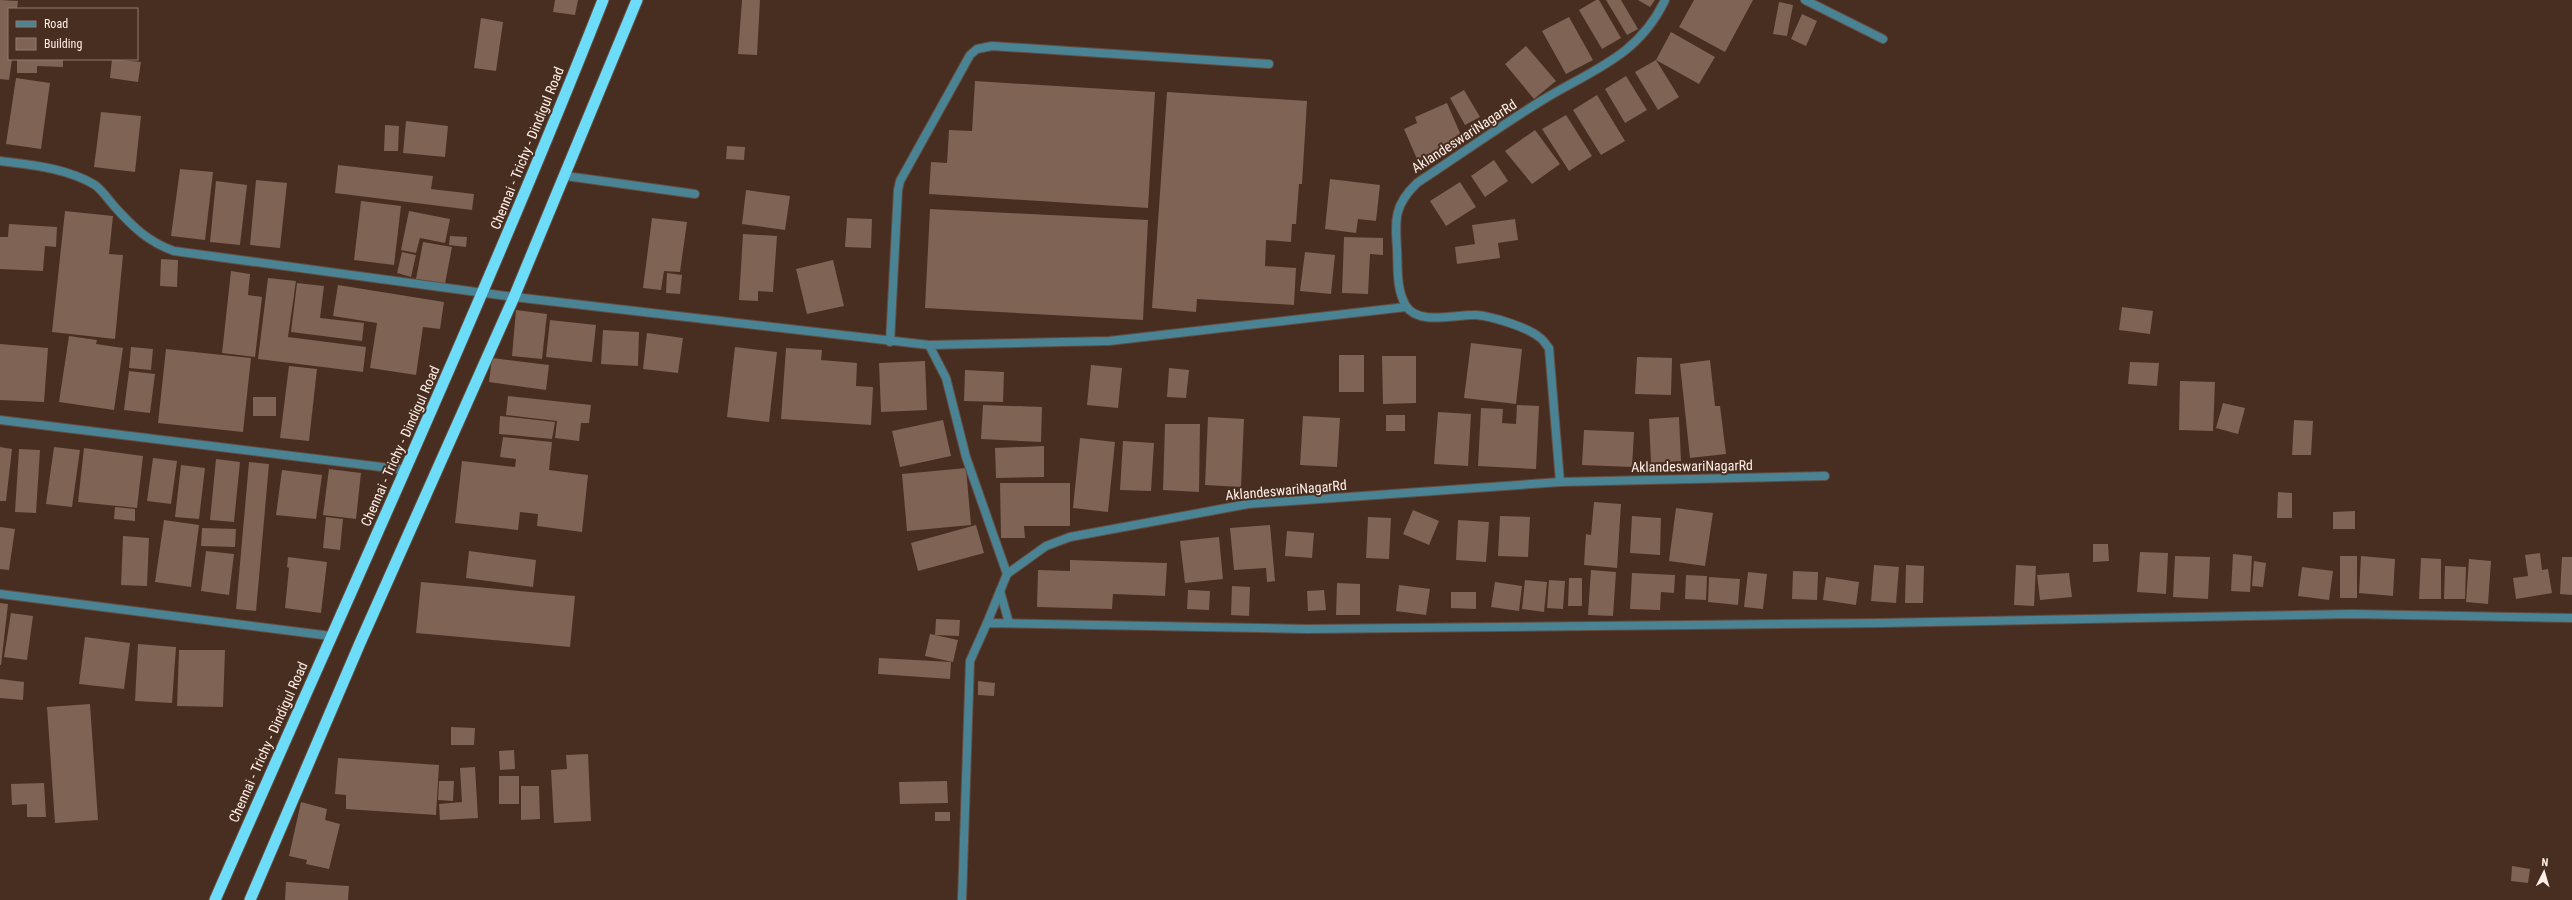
<svg xmlns="http://www.w3.org/2000/svg" width="2572" height="900" viewBox="0 0 2572 900" font-family="'Roboto Condensed',sans-serif">
  <style>
    .building { fill: #7f6354 }
    .lines { fill: none; stroke-linecap: round; stroke-linejoin: round }
    .service-casing { stroke: #644d40; stroke-width: 10 }
    .minor-casing { stroke: #644d40; stroke-width: 10 }
    .trunk-casing { stroke: #644d40; stroke-width: 13 }
    .service { stroke: #498394; stroke-width: 8 }
    .minor { stroke: #498394; stroke-width: 8 }
    .trunk { stroke: #6cdcf9; stroke-width: 11 }
    .labels { text-anchor: middle; dominant-baseline: central; stroke-width: 4; stroke-linejoin: round; paint-order: stroke }
    .street-label { font-size: 14px; fill: #ffeee5; stroke: #472e21 }
  </style>
  <rect width="100%" height="100%" fill="#472e21"/>
  <!-- building -->
  <g class="building">
    <polygon points="0,0 18,1 17,9 9,9 9,59 12,59 9,80 0,79"/>
    <polygon points="555,0 578,0 575,15 553,12"/>
    <polygon points="742,0 760,0 757,55 738,54"/>
    <polygon points="1596,0 1599,0 1621,38 1602,49 1579,10"/>
    <polygon points="1606,0 1621,0 1638,29 1627,35"/>
    <polygon points="1638,0 1655,0 1650,7"/>
    <polygon points="1694,0 1753,0 1725,52 1679,27"/>
    <polygon points="1779,2 1793,5 1787,36 1773,34"/>
    <polygon points="1802,14 1817,21 1806,46 1791,39"/>
    <polygon points="1569,17 1593,60 1566,74 1542,31"/>
    <polygon points="481,18 503,22 496,71 474,68"/>
    <polygon points="1671,32 1715,57 1699,84 1656,60"/>
    <polygon points="1526,46 1556,81 1534,99 1505,64"/>
    <polygon points="17,59 63,59 63,67 37,66 37,73 17,73"/>
    <polygon points="112,59 141,62 138,82 110,78"/>
    <polygon points="1656,60 1679,97 1658,110 1635,72"/>
    <polygon points="1626,76 1647,110 1625,123 1605,89"/>
    <polygon points="16,78 50,83 41,149 6,144"/>
    <polygon points="975,81 1155,92 1148,208 929,194 931,162 947,163 949,130 972,131"/>
    <polygon points="1464,90 1480,117 1465,125 1450,98"/>
    <polygon points="1167,92 1307,101 1302,184 1299,184 1296,224 1292,224 1291,242 1266,240 1265,266 1296,268 1294,305 1197,299 1196,312 1152,308"/>
    <polygon points="1597,95 1625,141 1601,155 1573,110"/>
    <polygon points="1447,103 1463,140 1417,159 1404,129 1417,123 1415,117"/>
    <polygon points="101,112 141,116 135,172 94,167"/>
    <polygon points="1566,115 1592,156 1569,171 1542,129"/>
    <polygon points="406,121 448,126 445,157 403,153"/>
    <polygon points="385,125 399,126 398,151 384,151"/>
    <polygon points="1535,130 1560,164 1532,184 1505,151"/>
    <polygon points="727,146 745,147 744,160 726,159"/>
    <polygon points="1494,160 1508,181 1485,197 1471,176"/>
    <polygon points="338,165 433,176 431,189 474,194 472,210 335,193"/>
    <polygon points="180,169 213,172 205,240 171,236"/>
    <polygon points="1330,179 1380,185 1376,221 1358,219 1356,233 1325,229"/>
    <polygon points="256,180 287,183 280,248 250,245"/>
    <polygon points="216,181 247,185 240,245 210,242"/>
    <polygon points="1460,182 1476,207 1446,226 1430,201"/>
    <polygon points="746,190 790,196 785,230 742,224"/>
    <polygon points="361,201 401,206 394,265 354,260"/>
    <polygon points="930,209 1148,220 1143,320 925,308"/>
    <polygon points="65,211 113,216 109,254 123,255 115,339 52,332"/>
    <polygon points="409,211 450,219 445,243 420,238 416,253 401,250"/>
    <polygon points="652,218 687,222 680,272 664,271 661,290 643,288"/>
    <polygon points="847,218 872,219 871,248 845,247"/>
    <polygon points="1515,219 1518,240 1498,243 1500,258 1457,264 1455,247 1475,244 1472,225"/>
    <polygon points="9,224 57,227 56,247 45,246 43,271 0,269 0,237 8,237"/>
    <polygon points="743,234 777,236 773,292 758,291 758,301 739,300"/>
    <polygon points="450,236 467,237 466,247 449,245"/>
    <polygon points="1344,237 1383,238 1383,255 1370,254 1368,294 1342,293"/>
    <polygon points="423,242 452,247 445,284 416,279"/>
    <polygon points="402,252 416,255 411,277 397,273"/>
    <polygon points="1305,252 1335,255 1331,294 1300,291"/>
    <polygon points="161,259 178,260 177,287 160,286"/>
    <polygon points="833,260 844,306 807,314 796,269"/>
    <polygon points="231,271 250,274 248,295 262,297 255,357 222,353"/>
    <polygon points="667,273 682,275 680,294 666,293"/>
    <polygon points="268,278 296,281 288,337 366,347 363,372 258,359"/>
    <polygon points="297,283 324,286 320,318 364,323 362,341 291,332"/>
    <polygon points="338,285 444,302 440,329 423,327 416,375 370,368 377,323 333,316"/>
    <polygon points="2122,307 2153,311 2150,334 2119,330"/>
    <polygon points="516,310 547,314 542,359 512,356"/>
    <polygon points="550,320 596,325 592,362 546,357"/>
    <polygon points="603,330 639,332 638,366 601,364"/>
    <polygon points="647,333 683,338 678,373 643,369"/>
    <polygon points="69,336 97,340 96,344 123,348 114,410 59,402"/>
    <polygon points="1471,343 1522,349 1516,404 1464,398"/>
    <polygon points="0,344 48,348 44,402 0,400"/>
    <polygon points="131,347 153,349 151,370 129,368"/>
    <polygon points="735,347 777,352 769,422 727,417"/>
    <polygon points="786,348 822,350 821,360 857,363 856,386 873,387 871,425 781,419"/>
    <polygon points="166,349 251,358 243,432 158,423"/>
    <rect x="1339" y="355" width="25" height="37"/>
    <polygon points="1382,356 1416,356 1416,403 1383,404"/>
    <polygon points="1637,357 1672,358 1671,395 1635,394"/>
    <polygon points="492,358 549,365 546,390 489,382"/>
    <polygon points="1710,360 1715,406 1720,406 1726,454 1690,458 1680,364"/>
    <polygon points="925,361 927,410 881,412 879,363"/>
    <polygon points="2130,362 2159,363 2157,386 2128,384"/>
    <polygon points="1091,365 1122,368 1118,408 1087,405"/>
    <polygon points="289,366 317,369 309,441 280,438"/>
    <polygon points="1169,368 1189,370 1186,398 1167,397"/>
    <polygon points="965,370 1004,372 1003,402 964,401"/>
    <polygon points="129,371 155,374 150,413 124,410"/>
    <polygon points="2180,381 2215,382 2213,431 2179,430"/>
    <polygon points="508,396 591,405 589,423 581,423 579,441 555,438 557,421 506,415"/>
    <rect x="253" y="397" width="23" height="19"/>
    <polygon points="2223,403 2245,408 2238,434 2216,428"/>
    <polygon points="983,405 1042,407 1041,442 981,439"/>
    <polygon points="1517,405 1539,406 1536,469 1478,466 1481,408 1503,409 1502,423 1516,424"/>
    <polygon points="1438,412 1471,414 1468,466 1434,464"/>
    <rect x="1386" y="415" width="19" height="16"/>
    <polygon points="500,416 555,422 552,439 499,434"/>
    <polygon points="1303,416 1340,418 1337,467 1300,465"/>
    <polygon points="1208,417 1244,419 1241,487 1205,485"/>
    <polygon points="1679,417 1681,461 1651,463 1649,419"/>
    <polygon points="943,420 951,456 900,467 892,431"/>
    <polygon points="2294,420 2313,421 2311,455 2292,455"/>
    <polygon points="1165,424 1200,424 1199,492 1163,490"/>
    <polygon points="1584,430 1634,432 1632,467 1582,465"/>
    <polygon points="503,437 552,442 549,470 588,475 582,532 537,526 538,514 520,512 518,530 455,523 462,461 515,467 516,459 500,457"/>
    <polygon points="1080,438 1115,442 1108,512 1073,508"/>
    <polygon points="1123,441 1154,443 1151,491 1120,490"/>
    <polygon points="1044,446 1044,477 996,478 995,448"/>
    <polygon points="0,447 12,449 6,501 0,501"/>
    <polygon points="54,447 80,450 72,507 46,504"/>
    <polygon points="84,448 143,456 137,508 78,502"/>
    <polygon points="19,449 40,450 36,513 15,512"/>
    <polygon points="153,458 177,461 171,504 147,501"/>
    <polygon points="216,459 240,462 234,522 210,520"/>
    <polygon points="249,462 269,464 256,611 236,609"/>
    <polygon points="181,465 205,468 199,519 175,517"/>
    <polygon points="966,468 971,525 907,531 902,474"/>
    <polygon points="329,469 361,473 356,519 323,515"/>
    <polygon points="282,470 322,475 316,519 276,515"/>
    <polygon points="1000,483 1070,483 1070,526 1024,526 1025,538 1001,538"/>
    <polygon points="2278,492 2292,493 2292,518 2277,518"/>
    <polygon points="1594,502 1621,504 1617,568 1584,565 1586,534 1591,535"/>
    <polygon points="115,507 135,509 135,521 114,519"/>
    <polygon points="1676,508 1713,513 1705,566 1669,561"/>
    <polygon points="1413,510 1439,521 1429,545 1403,534"/>
    <polygon points="2355,511 2355,529 2333,529 2333,512"/>
    <polygon points="1500,516 1530,517 1528,557 1498,556"/>
    <polygon points="1632,516 1661,518 1660,555 1630,553"/>
    <polygon points="326,517 343,519 340,550 323,548"/>
    <polygon points="1368,517 1391,518 1389,559 1366,558"/>
    <polygon points="164,520 199,525 191,587 155,582"/>
    <polygon points="1458,520 1489,522 1486,562 1456,560"/>
    <polygon points="976,525 984,553 918,571 911,543"/>
    <polygon points="1270,525 1275,581 1267,582 1266,568 1234,570 1230,528"/>
    <polygon points="0,527 15,529 9,570 0,569"/>
    <polygon points="202,528 236,529 235,547 201,546"/>
    <polygon points="1287,531 1314,533 1312,558 1285,556"/>
    <polygon points="123,536 149,538 147,586 121,585"/>
    <polygon points="1219,537 1223,579 1185,583 1180,541"/>
    <polygon points="2093,544 2108,544 2109,561 2093,562"/>
    <polygon points="206,551 234,554 229,595 201,591"/>
    <polygon points="469,551 536,560 533,587 466,578"/>
    <polygon points="2140,552 2168,553 2166,594 2137,592"/>
    <polygon points="2540,553 2542,570 2548,569 2552,593 2516,599 2513,578 2528,576 2525,555"/>
    <polygon points="2233,554 2252,556 2250,592 2231,591"/>
    <polygon points="2175,556 2210,557 2208,599 2173,597"/>
    <rect x="2340" y="556" width="17" height="42"/>
    <polygon points="2361,556 2395,559 2393,596 2359,593"/>
    <polygon points="288,557 327,562 321,613 285,608 289,568 287,567"/>
    <polygon points="2562,557 2572,557 2572,595 2560,594"/>
    <polygon points="2421,558 2441,559 2441,599 2419,599"/>
    <polygon points="2469,559 2491,561 2488,604 2466,602"/>
    <polygon points="1070,560 1167,563 1165,596 1113,594 1112,609 1037,607 1038,570 1070,571"/>
    <polygon points="2254,561 2266,563 2263,587 2252,586"/>
    <polygon points="1874,565 1899,567 1896,603 1871,601"/>
    <polygon points="1906,565 1924,566 1923,603 1905,603"/>
    <polygon points="2016,565 2036,566 2034,606 2014,605"/>
    <polygon points="2445,566 2466,567 2465,599 2444,599"/>
    <polygon points="2302,567 2333,571 2329,600 2298,596"/>
    <polygon points="1591,570 1616,572 1613,616 1588,615"/>
    <polygon points="1793,571 1818,572 1817,600 1792,599"/>
    <polygon points="1748,572 1767,574 1763,609 1744,607"/>
    <polygon points="1632,573 1675,575 1674,593 1661,592 1660,610 1630,609"/>
    <polygon points="2069,573 2072,597 2040,600 2037,575"/>
    <polygon points="1686,575 1707,576 1706,600 1685,599"/>
    <polygon points="1709,577 1740,579 1738,605 1708,602"/>
    <polygon points="1826,577 1859,582 1856,605 1823,600"/>
    <polygon points="1569,578 1582,578 1582,606 1568,606"/>
    <polygon points="1525,580 1547,582 1544,612 1522,609"/>
    <polygon points="1549,580 1565,581 1563,609 1547,608"/>
    <polygon points="421,582 575,596 570,647 416,633"/>
    <polygon points="1495,582 1522,586 1519,611 1491,607"/>
    <polygon points="1337,583 1360,584 1360,615 1336,615"/>
    <polygon points="1399,585 1430,589 1426,615 1396,611"/>
    <polygon points="1232,586 1250,587 1249,616 1231,615"/>
    <polygon points="1188,590 1210,591 1209,610 1187,609"/>
    <polygon points="1324,590 1326,610 1308,611 1307,591"/>
    <polygon points="1451,592 1476,592 1476,609 1451,608"/>
    <polygon points="0,603 8,604 1,665 0,665"/>
    <polygon points="11,613 33,616 27,660 4,657"/>
    <polygon points="936,619 960,620 959,636 935,635"/>
    <polygon points="930,634 958,640 953,662 925,656"/>
    <polygon points="85,637 130,643 124,689 79,684"/>
    <polygon points="138,644 176,647 172,703 135,701"/>
    <polygon points="179,650 225,650 223,707 177,706"/>
    <polygon points="879,658 951,662 950,679 878,674"/>
    <polygon points="0,679 24,682 23,700 0,698"/>
    <polygon points="978,681 995,683 994,696 978,695"/>
    <polygon points="90,704 98,820 55,823 47,707"/>
    <polygon points="451,727 475,728 474,745 451,745"/>
    <polygon points="514,750 515,769 500,770 499,751"/>
    <polygon points="588,754 591,821 554,823 551,770 567,769 566,755"/>
    <polygon points="338,758 439,765 436,815 346,809 346,795 335,794"/>
    <polygon points="475,767 478,818 440,820 439,804 462,802 460,768"/>
    <rect x="499" y="776" width="20" height="28"/>
    <polygon points="439,781 454,781 453,801 438,800"/>
    <polygon points="947,781 948,803 900,804 899,782"/>
    <polygon points="44,783 46,817 27,817 27,804 12,805 11,784"/>
    <polygon points="521,786 539,786 540,819 521,820"/>
    <polygon points="301,802 327,809 325,820 340,824 329,869 306,864 307,860 289,856"/>
    <rect x="935" y="812" width="15" height="9"/>
    <polygon points="2512,866 2530,869 2528,883 2511,881"/>
    <polygon points="286,882 349,886 348,900 285,900"/>
  </g>
  <g class="lines">
    <!-- service casing -->
    <g class="service-casing">
      <g id="service">
        <polyline points="566,176 695,194"/>
        <polyline points="890,342 898,190 900,181 970,55 977,49 992,46 1269,64"/>
      </g>
    </g>
    <!-- minor casing -->
    <g class="minor-casing">
      <g id="minor">
        <polyline points="1805,0 1883,39"/>
        <path d="M 0,161 C 32,165 67,168 95,185 C 102,190 108,199 114,206 C 132,226 148,242 174,251 L 514,297 L 929,345 L 946,378 L 966,457 L 1007,574"/>
        <polyline points="929,345 1109,341 1406,307"/>
        <polyline points="0,420 406,470"/>
        <path d="M 1560,482 L 1549,348 C 1546,345 1543,339 1539,337 C 1527,327 1491,316 1476,315 C 1456,314 1419,326 1406,306 C 1396,289 1398,268 1397,249 C 1395,219 1394,205 1417,183 C 1458,156 1499,127 1541,101 C 1591,70 1638,57 1665,0"/>
        <polyline points="1000,591 1009,623"/>
        <polyline points="0,594 331,636"/>
        <polyline points="987,623 1007,574 1046,546 1070,537 1248,504 1560,482 1825,476"/>
        <polyline points="962,900 970,661 987,623 1307,629 1881,623 2352,614 2572,618"/>
      </g>
    </g>
    <!-- trunk casing -->
    <g class="trunk-casing">
      <g id="trunk">
        <path d="M 215,900 C 346,601 483,304 603,0"/>
        <polyline points="250,900 360,643 514,297 637,0"/>
      </g>
    </g>
    <!-- service -->
    <use href="#service" class="service"/>
    <!-- minor -->
    <use href="#minor" class="minor"/>
    <!-- trunk -->
    <use href="#trunk" class="trunk"/>
  </g>
  <g class="labels">
    <!-- street labels -->
    <g class="street-label">
      <text transform="translate(1464 136) rotate(-33)">AklandeswariNagarRd</text>
      <text transform="translate(527 148) rotate(-68)">Chennai - Trichy - Dindigul Road</text>
      <text transform="translate(400 446) rotate(-66)">Chennai - Trichy - Dindigul Road</text>
      <text transform="translate(1692 466) rotate(-1)">AklandeswariNagarRd</text>
      <text transform="translate(1286 490) rotate(-5)">AklandeswariNagarRd</text>
      <text transform="translate(268 742) rotate(-66)">Chennai - Trichy - Dindigul Road</text>
    </g>
  </g>
  <!-- legend -->
  <rect x="8" y="8" width="130" height="52" fill="#472e21" stroke="#917b6f"/>
  <rect x="16" y="21" width="20" height="6" fill="#498394" stroke="#917b6f"/>
  <text x="44" y="28" font-size="12" fill="#ffeee5">Road</text>
  <rect x="16" y="38" width="20" height="12" fill="#7f6354" stroke="#917b6f"/>
  <text x="44" y="48" font-size="12" fill="#ffeee5">Building</text>
  <!-- north arrow -->
  <g transform="translate(2544 872) rotate(5)" stroke="#472e21" stroke-width="3" paint-order="stroke">
  <path d="M0-3L7 15L0 10L-7 15Z" fill="#ffeee5"/>
  <text y="-6" font-size="11" font-weight="bold" text-anchor="middle" fill="#ffeee5">N</text>
  </g>
</svg>
